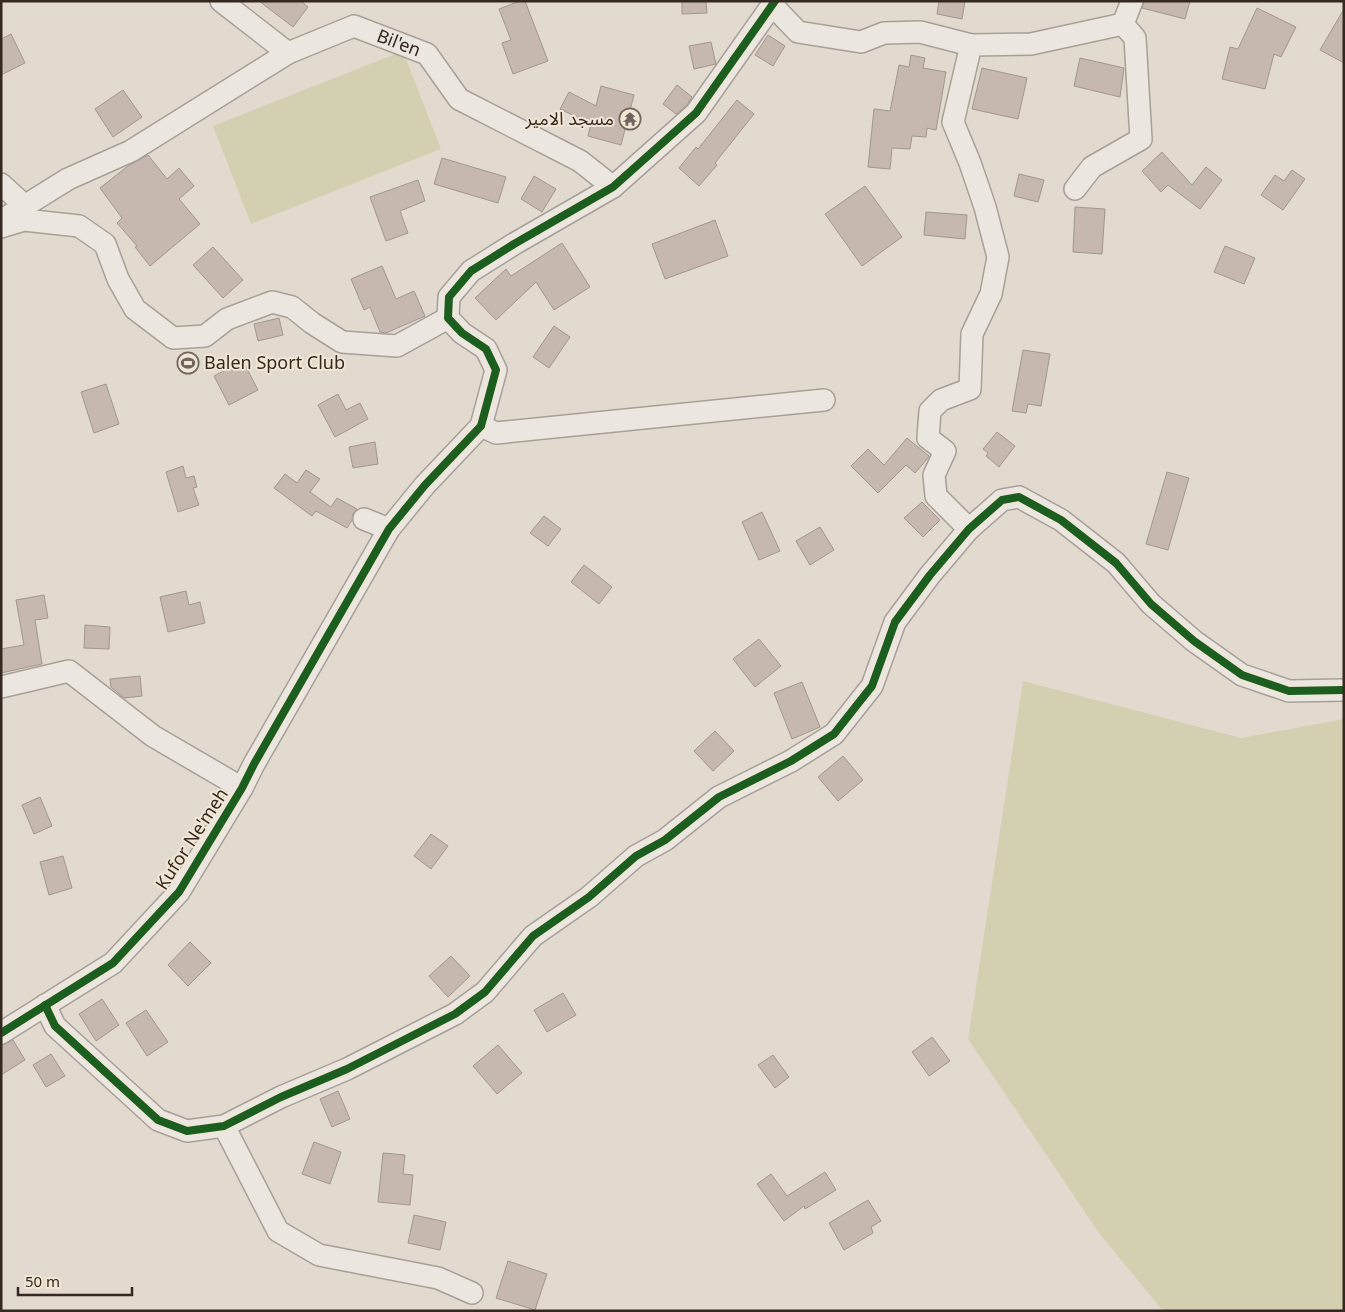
<svg xmlns="http://www.w3.org/2000/svg" width="1345" height="1312" viewBox="0 0 1345 1312" font-family="Georgia,'Noto Sans Arabic',serif">
  <style>
    .green { fill: #d3d0b2 }
    .building { fill: #c6b8af; stroke: #a2968e }
    .lines { fill: none; stroke-linecap: round; stroke-linejoin: round }
    .minor-casing { stroke: #a8a097; stroke-width: 24 }
    .minor { stroke: #ebe6df; stroke-width: 21 }
    .cycleway-casing { stroke: #f2e6d5; stroke-width: 11 }
    .cycleway { stroke: #1b5e20; stroke-width: 8 }
    .labels { text-anchor: middle; dominant-baseline: central; stroke-width: 4; stroke-linejoin: round; paint-order: stroke }
    .street-label { font-size: 18px; fill: #352820; stroke: #f2e6d5 }
    .poi-label { font-size: 18px; fill: #352820; stroke: #f2e6d5; text-anchor: end }
  </style>
  <rect width="100%" height="100%" fill="#e2dace"/>
  <!-- green -->
  <g class="green">
    <polygon points="403,51 441,149 251,224 213,126"/>
    <polygon points="1023,681 1241,738 1344,719 1344,1311 1163,1311 1099,1233 968,1039"/>
  </g>
  <!-- building -->
  <g class="building">
    <polygon points="259,1 301,1 308,7 293,27"/>
    <polygon points="520,1 525,1 548,61 513,74 502,43 511,40 499,9"/>
    <polygon points="682,1 706,1 707,13 682,14"/>
    <polygon points="939,1 965,1 962,19 937,14"/>
    <polygon points="1144,1 1190,1 1185,19 1142,8"/>
    <polygon points="1257,8 1296,27 1281,57 1274,54 1265,89 1222,79 1230,47 1238,49"/>
    <polygon points="1344,9 1344,63 1320,50"/>
    <polygon points="11,34 25,63 1,75 1,39"/>
    <polygon points="768,35 785,46 773,66 755,55"/>
    <polygon points="711,42 716,64 694,69 689,46"/>
    <polygon points="911,55 925,58 923,68 946,72 936,130 927,128 926,137 912,136 910,149 892,148 890,169 868,167 874,109 890,111 899,65 909,67"/>
    <polygon points="1080,58 1124,68 1120,97 1074,86"/>
    <polygon points="982,68 1027,78 1018,119 972,109"/>
    <polygon points="677,85 692,97 687,105 676,114 663,104"/>
    <polygon points="601,86 634,95 621,145 588,136 591,124 560,109 569,92 596,106"/>
    <polygon points="123,90 142,117 113,137 95,109"/>
    <polygon points="737,100 754,114 715,163 717,165 699,186 679,168 696,147 698,149"/>
    <polygon points="1162,152 1192,185 1206,167 1222,180 1200,209 1168,185 1161,192 1142,171"/>
    <polygon points="148,155 167,179 179,168 194,186 179,199 200,224 150,266 135,247 137,246 117,223 122,218 100,188 128,166"/>
    <polygon points="442,158 506,177 498,203 434,184"/>
    <polygon points="1292,170 1305,179 1283,210 1261,195 1275,175 1284,181"/>
    <polygon points="1019,174 1044,180 1038,202 1014,196"/>
    <polygon points="534,176 556,189 542,212 521,199"/>
    <polygon points="418,180 425,201 400,211 408,233 386,241 370,197"/>
    <polygon points="865,186 902,237 862,266 825,214"/>
    <polygon points="1075,207 1105,209 1102,254 1073,252"/>
    <polygon points="926,212 967,215 965,239 924,235"/>
    <polygon points="715,220 728,256 665,279 652,244"/>
    <polygon points="562,243 590,287 554,310 536,282 496,320 475,298 506,269 511,276"/>
    <polygon points="1225,246 1255,258 1244,284 1214,272"/>
    <polygon points="213,247 243,280 223,298 193,265"/>
    <polygon points="382,266 396,299 414,291 425,316 386,333 380,332 370,307 364,310 351,279"/>
    <polygon points="279,318 283,335 258,341 254,324"/>
    <polygon points="554,326 570,337 549,368 533,357"/>
    <polygon points="1023,350 1050,354 1041,406 1028,404 1026,413 1012,411"/>
    <polygon points="243,361 258,390 229,405 214,376"/>
    <polygon points="106,384 119,424 94,433 81,392"/>
    <polygon points="338,394 346,410 360,403 368,419 335,437 318,405"/>
    <polygon points="997,432 1015,446 999,467 986,456 988,453 983,449"/>
    <polygon points="907,438 929,456 928,458 915,473 906,465 878,493 851,466 868,449 884,465"/>
    <polygon points="375,442 378,464 353,468 349,447"/>
    <polygon points="183,466 186,478 194,476 197,487 193,488 199,505 178,512 166,472"/>
    <polygon points="306,470 320,479 310,492 331,507 337,498 357,509 353,514 352,520 347,528 316,511 312,516 274,488 285,474 297,483"/>
    <polygon points="1167,472 1189,478 1168,550 1146,544"/>
    <polygon points="922,502 940,520 923,537 904,518"/>
    <polygon points="762,512 780,551 759,560 742,522"/>
    <polygon points="544,516 561,529 548,546 530,533"/>
    <polygon points="820,527 834,550 810,565 796,541"/>
    <polygon points="584,565 612,587 599,604 571,582"/>
    <polygon points="186,591 189,605 200,602 205,623 168,632 160,597"/>
    <polygon points="44,595 48,618 35,620 42,664 1,673 1,649 24,645 16,600"/>
    <polygon points="85,625 110,627 109,649 84,648"/>
    <polygon points="759,639 781,666 755,687 733,659"/>
    <polygon points="140,676 142,696 124,698 111,687 110,679"/>
    <polygon points="802,682 820,727 792,739 774,693"/>
    <polygon points="715,731 734,751 713,771 694,751"/>
    <polygon points="843,756 863,780 838,801 818,777"/>
    <polygon points="40,797 52,826 34,834 22,805"/>
    <polygon points="431,834 448,846 431,869 414,856"/>
    <polygon points="63,856 72,888 49,895 40,862"/>
    <polygon points="190,942 211,963 188,986 168,965"/>
    <polygon points="451,956 470,976 448,997 429,976"/>
    <polygon points="563,993 576,1015 547,1032 534,1010"/>
    <polygon points="102,999 119,1025 96,1041 79,1014"/>
    <polygon points="146,1010 168,1042 147,1056 126,1023"/>
    <polygon points="932,1037 950,1061 929,1076 912,1052"/>
    <polygon points="13,1040 25,1060 1,1075 1,1046"/>
    <polygon points="498,1045 522,1073 497,1094 473,1066"/>
    <polygon points="51,1054 65,1076 46,1087 33,1065"/>
    <polygon points="773,1055 789,1077 775,1088 758,1065"/>
    <polygon points="338,1091 350,1119 332,1127 320,1099"/>
    <polygon points="314,1142 341,1152 330,1184 302,1174"/>
    <polygon points="383,1153 405,1155 403,1174 413,1175 410,1205 378,1202"/>
    <polygon points="825,1172 836,1190 805,1209 804,1206 784,1221 757,1184 771,1174 787,1196"/>
    <polygon points="868,1200 881,1221 871,1227 873,1233 844,1250 829,1223"/>
    <polygon points="414,1215 446,1222 440,1250 408,1243"/>
    <polygon points="508,1261 547,1274 535,1310 496,1298"/>
  </g>
  <g class="lines">
    <!-- minor casing -->
    <g class="minor-casing">
      <g id="minor">
        <path id="s1" d="M 221,1 L 288,53 L 354,26 L 427,54 L 459,99 L 580,161 L 613,187"/>
        <polyline points="773,6 798,32 861,42 884,33 920,32 971,45 1031,44 1123,24 1132,1"/>
        <polyline points="1,184 25,206"/>
        <polyline points="1075,189 1092,167 1141,139 1135,38 1123,24"/>
        <polyline points="2,220 68,179 131,151 288,53"/>
        <polyline points="1,227 24,220 79,226 105,244 118,279 135,309 173,338 205,336 227,319 272,302 292,307 312,323 342,342 397,346 448,318"/>
        <polyline points="481,426 496,433 824,400"/>
        <polyline points="364,519 389,529"/>
        <polyline points="969,529 936,496 934,475 945,451 928,438 930,411 941,400 970,389 972,334 991,294 998,257 985,207 970,163 953,122 971,45"/>
        <polyline points="1,687 69,671 153,736 242,788"/>
        <polyline points="45,1005 55,1026 158,1120 187,1131 224,1126 281,1097 347,1069 455,1014 485,992 533,936 589,897 636,856 665,840 719,797 791,761 834,734 872,686 895,622 930,575 969,529 1002,500 1019,497 1061,520 1116,563 1151,604 1194,641 1242,675 1289,691 1344,690"/>
        <polyline points="1,1033 113,963 179,892 242,788 254,764 389,529 425,485 481,426 496,370 486,349 462,333 448,318 449,297 471,271 514,244 613,187 696,113 775,1"/>
        <polyline points="224,1126 278,1231 319,1255 438,1278 472,1293"/>
      </g>
    </g>
    <!-- minor -->
    <use href="#minor" class="minor"/>
    <!-- cycleway casing -->
    <g class="cycleway-casing">
      <g id="cycleway">
        <polyline points="45,1005 55,1026 158,1120 187,1131 224,1126 281,1097 347,1069 455,1014 485,992 533,936 589,897 636,856 665,840 719,797 791,761 834,734 872,686 895,622 930,575 969,529 1002,500 1019,497 1061,520 1116,563 1151,604 1194,641 1242,675 1289,691 1344,690"/>
        <polyline points="1,1033 113,963 179,892 242,788 254,764 389,529 425,485 481,426 496,370 486,349 462,333 448,318 449,297 471,271 514,244 613,187 696,113 775,1"/>
      </g>
    </g>
    <!-- cycleway -->
    <use href="#cycleway" class="cycleway"/>
  </g>
  <!-- icons -->
  <defs>
    <g id="temple-ring" transform="scale(1.125)"><circle r="9.5" fill="#f2e6d5" stroke="#72665d" stroke-width="1.5"/><path d="M0-6L5-2H3V0L6.5 2.5H4V6H1.5V3h-3V6H-4V2.5H-6.5L-3 0V-2H-5Z" fill="#72665d"/></g>
    <g id="stadium-ring" transform="scale(1.125)"><circle r="9.5" fill="#f2e6d5" stroke="#72665d" stroke-width="1.5"/><path d="M0-5a6.5 5 0 1 0 0 10a6.5 5 0 1 0 0-10ZM-3.5-1.8h7v3.6h-7Z" fill="#72665d"/></g>
  </defs>
  <g fill-rule="evenodd">
    <use href="#temple-ring" x="630" y="119"/>
    <use href="#stadium-ring" x="188" y="363"/>
  </g>
  <g class="labels">
    <!-- street labels -->
    <g class="street-label">
      <text stroke="none"><textPath href="#s1" startOffset="204">Bil'en</textPath></text>
      <text transform="translate(192 839) rotate(-57)">Kufor Ne'meh</text>
    </g>
    <!-- poi labels -->
    <g class="poi-label">
      <text x="614" y="119">مسجد الامير</text>
      <text x="204" y="363" text-anchor="start">Balen Sport Club</text>
    </g>
  </g>
  <!-- border -->
  <rect width="1345" height="1312" fill="none" stroke="#352820" stroke-width="5"/>
  <!-- scale -->
  <path d="M18 1287v8h114v-8" fill="none" stroke="#352820" stroke-width="2.5"/>
  <text x="25" y="1287" font-size="15" fill="#352820" stroke="#f2e6d5" stroke-width="4" paint-order="stroke">50 m</text>
</svg>
